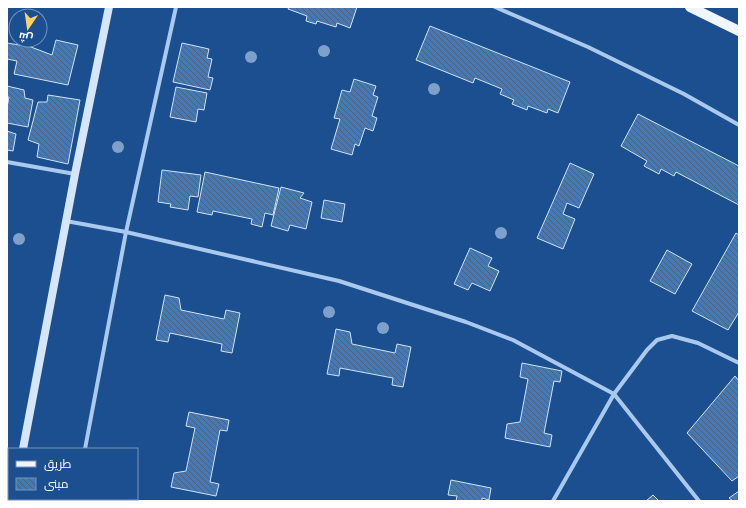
<svg xmlns="http://www.w3.org/2000/svg" width="746" height="508" viewBox="0 0 746 508" font-family="'Space Grotesk',Cairo,sans-serif">
  <style>
    .building { fill: url(#building-back-hatch); stroke: #cfe3fa }
    .lines { fill: none; stroke-linecap: round; stroke-linejoin: round }
    .minor { stroke: #a9c9ee; stroke-width: 4 }
    .secondary { stroke: #d6e6fa; stroke-width: 8 }
    .primary { stroke: #f0f6ff; stroke-width: 10 }
    .tree { fill: #7ea0ca }
  </style>
  <defs>
    <pattern id="building-back-hatch" width="6" height="6" patternUnits="userSpaceOnUse"><rect width="6" height="6" fill="#4478b7"/><path d="M-1 5l2 2M0 0l6 6M5-1l2 2" fill="none" stroke="#486282"/></pattern>
  </defs>
  <rect width="100%" height="100%" fill="#1b4f8f"/>
  <!-- building -->
  <g class="building">
    <polygon points="289,7 357,7 350,28 337,23 336,27 317,21 316,24 306,21 307,16 288,9"/>
    <polygon points="430,26 570,82 558,113 548,109 547,113 528,106 527,110 512,104 514,100 500,94 502,89 475,78 473,83 416,60"/>
    <polygon points="56,40 78,45 68,85 14,74 17,61 7,59 7,43 31,47 52,55"/>
    <polygon points="182,43 209,49 207,58 212,59 208,77 213,78 210,90 173,82"/>
    <polygon points="354,79 376,86 373,95 378,97 372,116 377,118 373,131 365,128 359,146 355,144 352,155 331,149 340,119 334,118 342,90 350,92"/>
    <polygon points="7,86 24,90 25,98 33,100 28,127 7,123 7,108 9,97 7,97"/>
    <polygon points="176,87 207,93 204,110 198,109 196,122 170,117"/>
    <polygon points="48,95 80,100 68,164 37,157 39,144 28,140 38,102 47,102"/>
    <polygon points="638,114 739,166 739,205 676,172 674,176 661,169 659,174 644,166 647,161 621,146"/>
    <polygon points="7,131 16,134 13,151 7,150"/>
    <polygon points="570,163 594,174 579,208 567,203 563,214 575,219 563,249 537,238"/>
    <polygon points="162,170 201,175 198,197 190,196 188,210 170,207 171,204 158,202"/>
    <polygon points="205,172 279,188 273,215 265,213 262,227 251,224 252,219 213,211 212,215 197,212"/>
    <polygon points="281,187 304,193 300,198 312,202 306,229 290,225 288,231 271,226"/>
    <polygon points="324,200 345,204 342,222 321,218"/>
    <polygon points="736,233 739,235 739,312 728,330 692,311"/>
    <polygon points="470,248 492,258 488,266 499,271 490,291 472,283 468,290 454,284"/>
    <polygon points="667,250 692,264 675,294 650,281"/>
    <polygon points="165,295 179,298 181,310 224,319 226,310 240,313 232,353 221,351 222,344 170,333 168,342 156,340"/>
    <polygon points="336,329 350,332 352,344 395,353 397,344 411,347 403,387 392,385 393,378 340,368 339,376 327,374"/>
    <polygon points="522,363 562,371 560,382 554,381 544,433 552,435 550,447 505,438 507,424 520,422 528,379 520,377"/>
    <polygon points="735,376 739,381 739,476 732,481 687,433"/>
    <polygon points="189,412 229,420 227,431 220,430 210,482 219,484 216,496 171,487 174,473 186,471 195,428 186,426"/>
    <polygon points="451,480 491,488 489,500 482,498 482,501 456,501 457,496 448,495"/>
    <polygon points="739,491 739,501 733,501 729,498"/>
    <polygon points="653,495 659,501 646,501"/>
  </g>
  <g class="lines">
    <!-- minor -->
    <g class="minor">
      <polyline points="495,7 588,47 684,94 739,125"/>
      <polyline points="7,162 75,174"/>
      <polyline points="66,221 126,232 339,281 466,322 513,340 614,394 699,501"/>
      <polyline points="85,449 126,232 176,7"/>
      <polyline points="75,501 75,499"/>
      <polyline points="553,501 614,394 647,350 657,340 672,336 698,343 739,363"/>
    </g>
    <!-- secondary -->
    <g class="secondary">
      <polyline points="23,449 75,174 109,7"/>
      <polyline points="14,501 14,499"/>
    </g>
    <!-- primary -->
    <polyline class="primary" points="690,7 739,31"/>
  </g>
  <!-- trees -->
  <g class="tree">
    <circle cx="324" cy="51" r="6"/>
    <circle cx="251" cy="57" r="6"/>
    <circle cx="434" cy="89" r="6"/>
    <circle cx="118" cy="147" r="6"/>
    <circle cx="501" cy="233" r="6"/>
    <circle cx="19" cy="239" r="6"/>
    <circle cx="329" cy="312" r="6"/>
    <circle cx="383" cy="328" r="6"/>
  </g>
  <!-- border -->
  <rect width="746" height="508" fill="none" stroke="#ffffff" stroke-width="16"/>
  <!-- legend -->
  <rect x="8" y="448" width="130" height="52" fill="#1b4f8f" stroke="#7695bc"/>
  <rect x="16" y="461" width="20" height="6" fill="#f0f6ff" stroke="#7695bc"/>
  <text x="44" y="468" font-size="12" fill="#ffffff">طريق</text>
  <rect x="16" y="478" width="20" height="12" fill="url(#building-back-hatch)" stroke="#7695bc"/>
  <text x="44" y="488" font-size="12" fill="#ffffff">مبنى</text>
  <!-- north arrow -->
  <g transform="translate(28 28) rotate(193)"><circle r="19" fill="#1b4f8f" stroke="#7695bc"/>
  <path d="M0-3L7 15L0 10L-7 15Z" fill="#ffd166"/>
  <text y="-6" font-size="11" font-weight="bold" text-anchor="middle" fill="#ffffff">ش</text>
  </g>
</svg>
